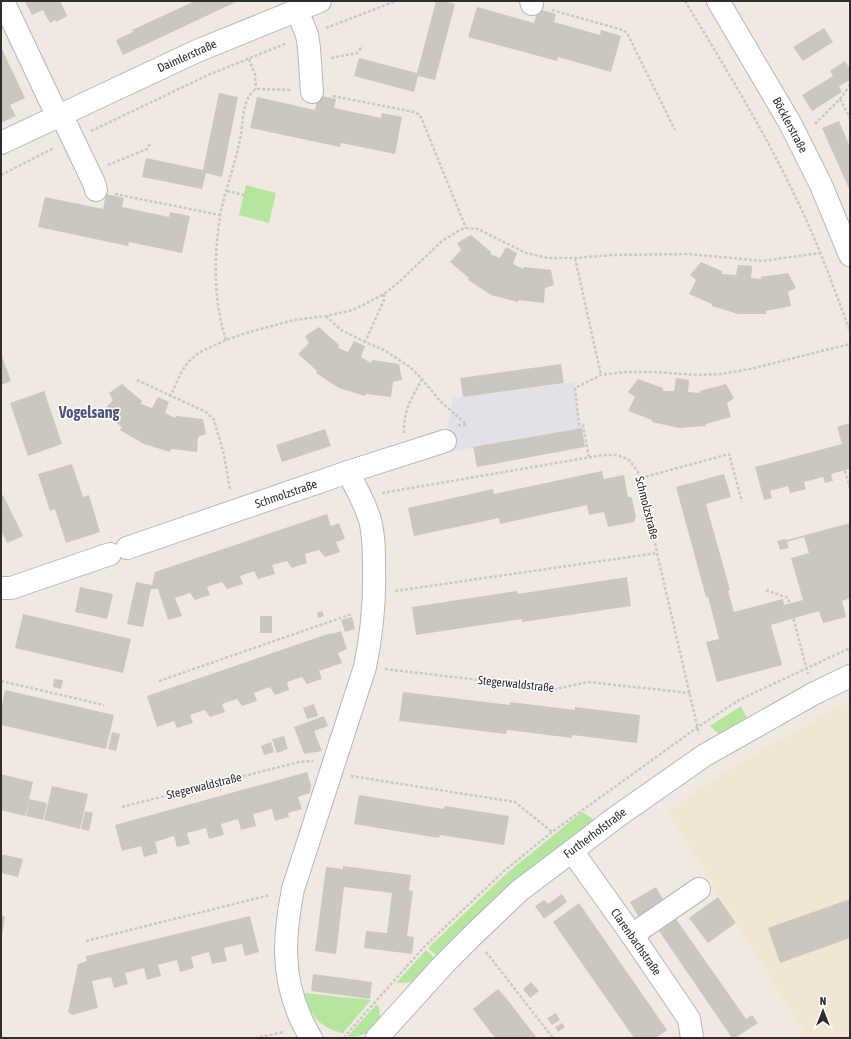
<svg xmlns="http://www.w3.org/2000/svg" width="851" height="1039" viewBox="0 0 851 1039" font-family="'Asap Condensed',sans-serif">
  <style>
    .industrial { fill: #e3e1e8 }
    .education { fill: #f0e6d1 }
    .green { fill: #b6e59e }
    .building { fill: #cbc7bf }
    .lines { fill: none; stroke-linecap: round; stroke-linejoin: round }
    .minor-casing { stroke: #b4b7c1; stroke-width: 24 }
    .path { stroke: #c9c9c9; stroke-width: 2.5; stroke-dasharray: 3 2; stroke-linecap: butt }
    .minor { stroke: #fff; stroke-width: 22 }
    .labels { text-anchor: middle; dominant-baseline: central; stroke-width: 3; stroke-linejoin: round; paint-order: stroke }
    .street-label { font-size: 12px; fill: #2e2e2e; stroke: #fff }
    .district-label { font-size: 16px; font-weight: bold; fill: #4d5680; stroke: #fff }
  </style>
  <rect width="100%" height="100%" fill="#efe9e1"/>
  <!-- industrial -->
  <polygon class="industrial" points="575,382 579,424 582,428 450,452 445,441 453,398"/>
  <!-- education -->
  <polygon class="education" points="850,700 850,1038 808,1038 668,812 730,769"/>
  <!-- green -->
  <g class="green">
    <polygon points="246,185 276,193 269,223 239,215"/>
    <polygon points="741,706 748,721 721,736 710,726"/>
    <polygon points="582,812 596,821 439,958 428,948 506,874"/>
    <polygon points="426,950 437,960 417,982 396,983"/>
    <path d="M 304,993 L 371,1000 L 343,1033 C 319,1028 310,1015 304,993 Z"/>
    <path d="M 376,1005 L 379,1007 L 381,1022 C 371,1031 362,1038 347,1037 Z"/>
  </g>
  <!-- building -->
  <g class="building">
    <polygon points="25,1 60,1 67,16 56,22 55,20 50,23 43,10 32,15"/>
    <polygon points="195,1 236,1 236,2 123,55 116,40 133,32 132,30"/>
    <polygon points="436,1 443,1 455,4 435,80 418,76 414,92 354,76 359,58 417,73"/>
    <polygon points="477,7 534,23 538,9 556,14 554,22 600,35 601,30 621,36 611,72 558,57 557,61 468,37"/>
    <polygon points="824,28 833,42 803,61 793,47"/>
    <polygon points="1,47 25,98 10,105 16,116 1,123"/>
    <polygon points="845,61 850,69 850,80 839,86 842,92 812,111 802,95 833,76 830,71"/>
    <polygon points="219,93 238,97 222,177 206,173 202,189 142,177 146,158 203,170"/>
    <polygon points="318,95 336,99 334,108 381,118 382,113 402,117 395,154 341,143 340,147 250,128 257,97 315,110"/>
    <polygon points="839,121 850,147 850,191 822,128"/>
    <polygon points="106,194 124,198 122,207 169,217 170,212 190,216 182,253 129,242 128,246 38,227 45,197 103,209"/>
    <polygon points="471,235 491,252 490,254 500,258 506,247 517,253 513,264 523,269 524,267 551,270 554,285 545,288 544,303 519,300 518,302 491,295 468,280 469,278 450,262 461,250 457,243"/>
    <polygon points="701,262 722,271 722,274 736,275 738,265 752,266 751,278 761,279 761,277 788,273 796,288 788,292 791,306 766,311 766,314 738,314 712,306 712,304 689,294 696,280 690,275"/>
    <polygon points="319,327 339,345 338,348 348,352 354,341 365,346 361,357 371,363 372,360 399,364 402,380 393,382 391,397 366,394 365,396 339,388 316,373 317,371 298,354 309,343 305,336"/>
    <polygon points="1,353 11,381 1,385"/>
    <polygon points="561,364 564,383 463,397 460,378"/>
    <polygon points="676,378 689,380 688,392 700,393 700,391 726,384 734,398 727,403 731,417 706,424 706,426 679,428 652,422 652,420 628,411 635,397 628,392 638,379 663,388 663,391 674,391"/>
    <polygon points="122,384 142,401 141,404 152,408 158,397 169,402 165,413 175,418 176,416 203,419 206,434 198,437 197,452 171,449 170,452 144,444 120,430 122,427 102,412 113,400 109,393"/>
    <polygon points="44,391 62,444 28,456 10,403"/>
    <polygon points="850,423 850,469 831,474 833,481 825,483 823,477 804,482 806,489 790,493 788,486 770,491 772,498 764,500 755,467 842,444 837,427"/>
    <polygon points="582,428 585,447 477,467 473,447"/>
    <polygon points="325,429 331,446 282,462 276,445"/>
    <polygon points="72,464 83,497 89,495 100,532 66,543 55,509 50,511 38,474"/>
    <polygon points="602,471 604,479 624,475 628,497 631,497 632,499 636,517 634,522 608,527 604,512 589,515 587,505 500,524 499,518 414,536 408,508 493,489 494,494"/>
    <polygon points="724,474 731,497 706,504 730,590 728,591 734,612 783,599 784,605 803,600 791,558 809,553 804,537 787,542 789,548 780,550 777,541 786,539 787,540 850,523 850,598 842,601 846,617 823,623 819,611 771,625 782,665 717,682 706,642 719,639 708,597 706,597 676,487"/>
    <polygon points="3,495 23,536 7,543 1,530 1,496"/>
    <polygon points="327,514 331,526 339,523 345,539 336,542 340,552 325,557 319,550 305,554 307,563 292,568 287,561 272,565 275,574 258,579 254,571 240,576 243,584 227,589 222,582 207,587 210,595 195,600 190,593 175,598 182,616 168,620 158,589 151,589 143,627 127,624 136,582 152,585 155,572"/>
    <polygon points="627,577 631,606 522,622 522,619 416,635 412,607 517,591 518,594"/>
    <polygon points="80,587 113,594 107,619 75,612"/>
    <polygon points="322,611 324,616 318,618 317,613"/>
    <polygon points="23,614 131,639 123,673 15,648"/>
    <rect x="260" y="616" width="12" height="17"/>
    <polygon points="352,617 355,629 345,632 341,620"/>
    <polygon points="341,631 347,649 338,653 342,663 319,671 322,679 307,684 302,677 287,682 289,690 275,695 270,687 254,693 257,701 242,706 237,699 222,704 225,712 210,717 205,710 190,715 193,723 177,728 174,721 157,727 147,696 331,633 332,634"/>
    <polygon points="54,679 63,680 61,689 53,687"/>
    <polygon points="5,690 114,715 106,749 1,725 1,710"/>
    <polygon points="403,692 510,705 510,702 575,710 575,707 640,715 637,743 572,735 572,738 507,730 506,734 399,721"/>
    <polygon points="314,704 318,716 307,719 303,708"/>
    <polygon points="324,716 328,726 314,731 322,751 304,754 294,727"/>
    <polygon points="112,732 120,734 116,751 108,749"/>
    <polygon points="284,736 288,749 277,753 272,739"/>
    <polygon points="271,742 274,752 264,755 261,746"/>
    <polygon points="307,772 311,785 310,793 298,797 302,809 288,813 289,817 275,821 272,809 253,814 256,826 241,830 238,819 221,824 224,835 209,839 206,828 187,833 190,844 177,847 174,836 155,842 158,853 144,857 141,846 122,851 115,825"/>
    <polygon points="1,774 33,782 29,799 47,803 43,820 26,816 30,801 25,816 1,810"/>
    <polygon points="52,786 88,794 80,829 44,820"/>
    <polygon points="359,795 444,809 445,806 509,816 504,845 440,835 439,838 354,824"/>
    <polygon points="85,811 93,813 89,831 81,829"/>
    <polygon points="1,854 23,859 18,877 1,873"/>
    <polygon points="343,866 411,875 409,890 413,891 407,936 414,937 412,954 364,948 366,931 387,933 392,893 344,887 336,954 315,951 326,867 343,869"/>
    <polygon points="656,887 664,901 638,916 630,902"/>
    <polygon points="562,894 567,902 544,919 535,906 544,900 548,904"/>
    <polygon points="718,897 736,923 708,943 689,918"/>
    <polygon points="850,899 850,938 780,963 768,928"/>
    <polygon points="579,903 667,1030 656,1038 634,1038 553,922"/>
    <polygon points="1,915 5,917 2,935 1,934"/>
    <polygon points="250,916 259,952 245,956 242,944 224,948 227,961 212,964 209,952 191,957 194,968 180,972 177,960 158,965 161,976 147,980 144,968 125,973 128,984 114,988 111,977 92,981 98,1008 72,1015 68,1012 78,964 87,961 86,956"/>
    <polygon points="676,919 746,1019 752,1015 758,1023 735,1038 732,1038 659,931"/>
    <polygon points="313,974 372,982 370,999 311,991"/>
    <polygon points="531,982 539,991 530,998 523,989"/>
    <polygon points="498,989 506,998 537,1038 495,1038 473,1009"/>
    <polygon points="556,1013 560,1020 552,1025 547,1018"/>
    <polygon points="562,1023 565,1027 558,1032 555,1027"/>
  </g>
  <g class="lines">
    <!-- minor casing -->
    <g class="minor-casing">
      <g id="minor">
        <polyline points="3,1 57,115"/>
        <polyline points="531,1 532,4"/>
        <polyline points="718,1 790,123 821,185 850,255"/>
        <polyline points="297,10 307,35 309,48 312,92"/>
        <polyline points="61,114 94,183 96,190"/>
        <polyline points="1,143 197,51 320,1"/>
        <polyline points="127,548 348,472 445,441"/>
        <polyline points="1,588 11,588 110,554"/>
        <polyline points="572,851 632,935 689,1019 692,1038"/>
        <polyline points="632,935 699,889"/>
        <path d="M 311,1038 C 307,1032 304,1025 301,1019 C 281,975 284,935 293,889 L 365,667 C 372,633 375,600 374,566 C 374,550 374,535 370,520 C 365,503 356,488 348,472"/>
        <polyline points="377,1038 444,964 473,935 519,891 572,851 615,818 705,755 813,694 850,676"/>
      </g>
    </g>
    <!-- path -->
    <g class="path">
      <path d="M 685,1 C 723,64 762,127 794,194 C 816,238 833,285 850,332"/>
      <polyline points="552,10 623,30 627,33 675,130"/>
      <polyline points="326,28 396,1"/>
      <polyline points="331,58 357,53 363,46"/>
      <polyline points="249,59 255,75 256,89"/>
      <polyline points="333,96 414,112 420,115 466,228"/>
      <polyline points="840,99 850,118"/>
      <polyline points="815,124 840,99 850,85"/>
      <polyline points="91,131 208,75 287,43"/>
      <polyline points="108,165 147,149 150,143"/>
      <polyline points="1,175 54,148"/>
      <polyline points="227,191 244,195"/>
      <polyline points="115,194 220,215"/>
      <polyline points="575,258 601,375"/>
      <polyline points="384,294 384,300 365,342 384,350 410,367 422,379 440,401 466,424"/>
      <polyline points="326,316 341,330 365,342"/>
      <path d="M 226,340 C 213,300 214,257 220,216 C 225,190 235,165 240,139 C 244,123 241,99 256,89 L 292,90"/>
      <polyline points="137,380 206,412 214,420 224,455 230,490"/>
      <polyline points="170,397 182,371 189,361 200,352 226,340 246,333 294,320 326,316 353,310 384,294 399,282 442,241 460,230 466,228 478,229 526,253 548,258 575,258 612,255 690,254 762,261 820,253"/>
      <polyline points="458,425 466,425"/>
      <path d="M 404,433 C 403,411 412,398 422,379"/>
      <polyline points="589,457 583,425 579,424 575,388 601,375 625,372 656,372 697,375 720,374 750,369 850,344"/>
      <polyline points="845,471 850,488"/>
      <polyline points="641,478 729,454 742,502"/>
      <polyline points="382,493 603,455 617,455 628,459 637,470 644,485 657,553 699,734"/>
      <polyline points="766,590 788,598 808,674"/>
      <polyline points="395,591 657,553"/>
      <polyline points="385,669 556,689 588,682 690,693"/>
      <polyline points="1,681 104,705"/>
      <polyline points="159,681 352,614"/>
      <polyline points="351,776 515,802 552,832"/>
      <polyline points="122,807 299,762 313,761"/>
      <polyline points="86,941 270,895"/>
      <polyline points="486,952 553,1038"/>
      <polyline points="255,1038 284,1032"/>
      <polyline points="345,1038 345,1036 424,947 504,871 552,832 698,727 739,700 850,648"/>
    </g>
    <!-- minor -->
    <use href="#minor" class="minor"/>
  </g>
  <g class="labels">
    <!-- street labels -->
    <g class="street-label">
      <text transform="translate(187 56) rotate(-24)">Daimlerstraße</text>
      <text transform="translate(790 125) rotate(62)">Böcklerstraße</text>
      <text transform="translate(286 494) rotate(-19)">Schmolzstraße</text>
      <text transform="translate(647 508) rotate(76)">Schmolzstraße</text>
      <text transform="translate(516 684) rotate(6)">Stegerwaldstraße</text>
      <text transform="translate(204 786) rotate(-14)">Stegerwaldstraße</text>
      <text transform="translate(595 833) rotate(-37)">Furtherhofstraße</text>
      <text transform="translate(636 942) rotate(55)">Clarenbachstraße</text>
    </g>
    <!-- district labels -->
    <g class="district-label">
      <text x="89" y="412">Vogelsang</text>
    </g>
  </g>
  <!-- border -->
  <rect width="851" height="1039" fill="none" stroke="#2e2e2e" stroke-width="4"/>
  <!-- north arrow -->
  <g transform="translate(823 1011)" stroke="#ffffff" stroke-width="3" paint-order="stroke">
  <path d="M0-3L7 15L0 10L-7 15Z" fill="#2e2e2e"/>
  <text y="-6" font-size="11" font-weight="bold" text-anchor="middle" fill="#2e2e2e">N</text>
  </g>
</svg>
